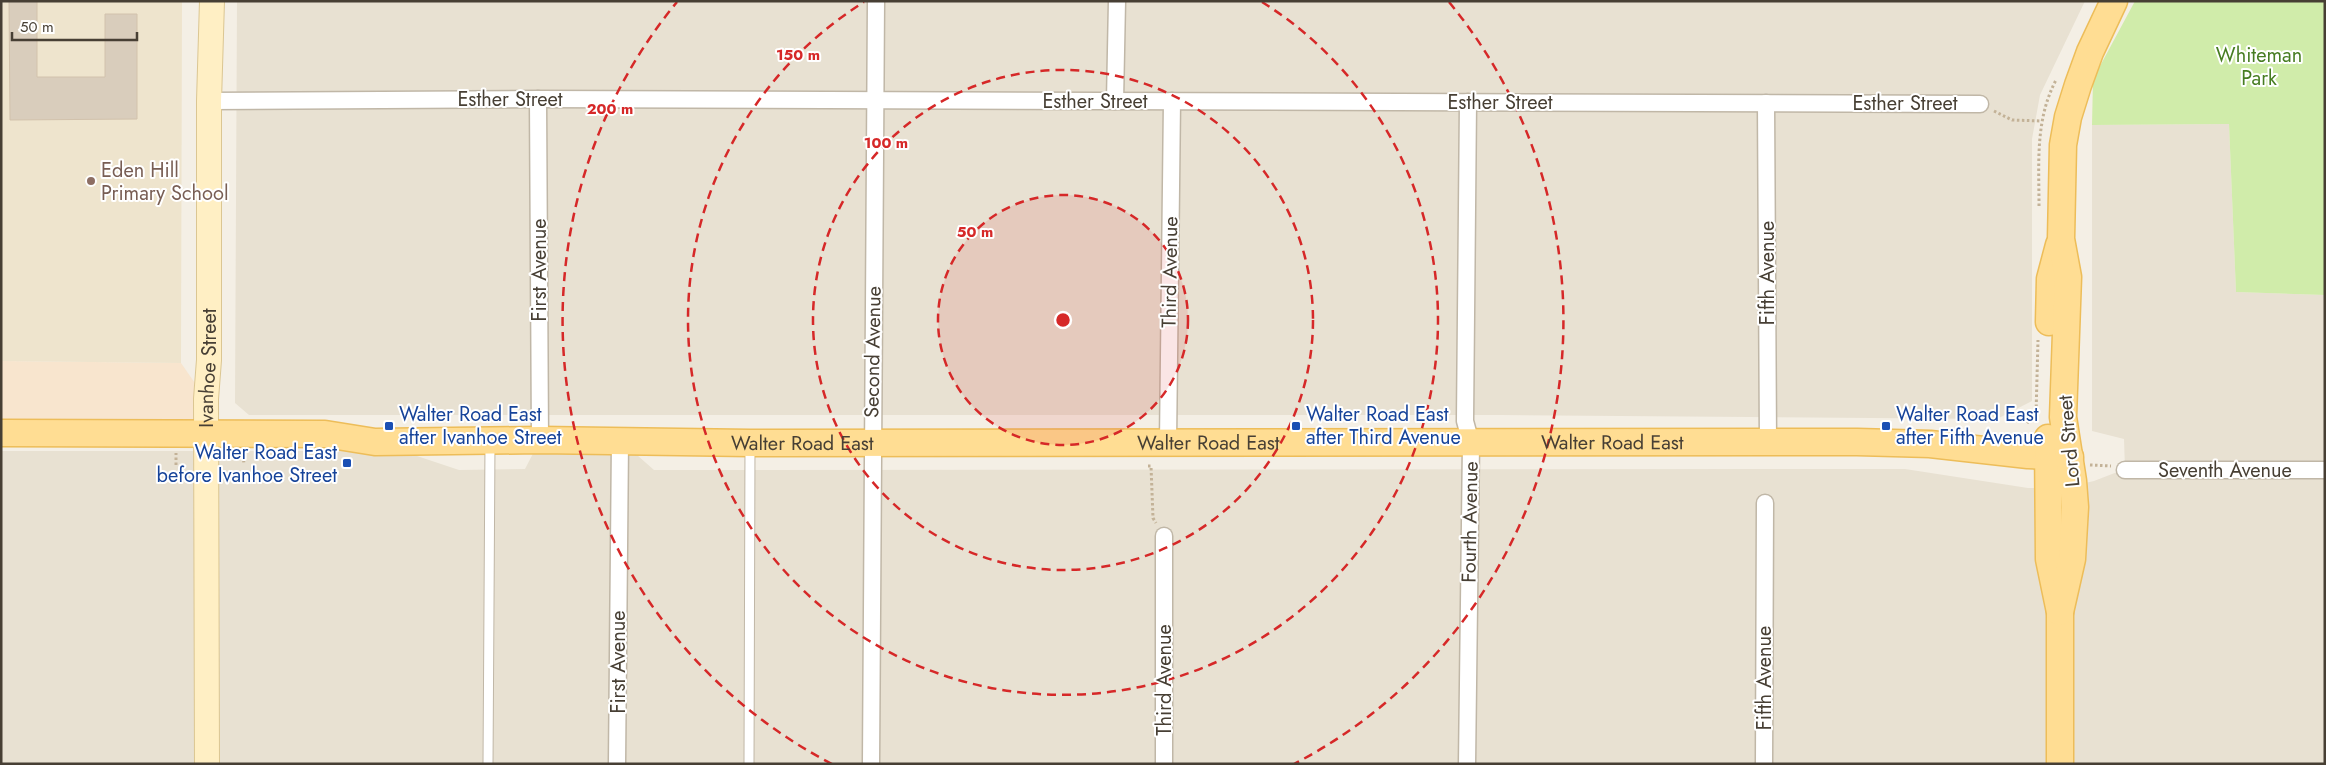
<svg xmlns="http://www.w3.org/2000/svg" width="2326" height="765" viewBox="0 0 2326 765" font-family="Jost,sans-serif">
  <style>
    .residential { fill: #e8e1d2 }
    .commercial { fill: #f8e5ce }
    .education { fill: #eee4cd }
    .green { fill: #d0ecaa }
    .building { fill: #d9cdbc; stroke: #d2c2ac }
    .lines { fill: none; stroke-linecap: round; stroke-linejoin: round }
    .lane-casing { stroke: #c0b7a7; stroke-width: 11 }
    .street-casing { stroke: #c0b7a7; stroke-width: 19 }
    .secondary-casing { stroke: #dbc692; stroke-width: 26 }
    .primary-casing { stroke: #edbd59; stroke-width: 29 }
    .path { stroke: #c3b297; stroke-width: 3; stroke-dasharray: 2.5 2.5; stroke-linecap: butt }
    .lane { stroke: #fff; stroke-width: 9 }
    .street { stroke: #fff; stroke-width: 16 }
    .secondary { stroke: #ffefc4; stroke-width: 24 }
    .primary { stroke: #ffdd93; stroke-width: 26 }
    .ring { fill: none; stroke: #d62828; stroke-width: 2.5; stroke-dasharray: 9 6 }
    .education-dot { fill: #8d6e63; stroke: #fff; stroke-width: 2 }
    .transit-dot { fill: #1a4fb4; stroke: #fff; stroke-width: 2 }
    .labels { text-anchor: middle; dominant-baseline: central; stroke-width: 4; stroke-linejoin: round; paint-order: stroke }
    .park-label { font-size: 20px; fill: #477d22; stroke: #fff }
    .street-label { font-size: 20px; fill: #473f34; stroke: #fff }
    .education-label { font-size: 20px; fill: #785e54; stroke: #fff; text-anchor: start }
    .transit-label { font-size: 20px; fill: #164399; stroke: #fff; text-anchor: start }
    .centre { fill: #d62828; stroke: #fff; stroke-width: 2.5 }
    .ring-label { font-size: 15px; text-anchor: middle; font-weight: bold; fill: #d62828; stroke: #fff; stroke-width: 4; stroke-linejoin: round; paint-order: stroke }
  </style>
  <rect width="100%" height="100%" fill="#f4efe5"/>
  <!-- residential -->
  <g class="residential">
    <polygon points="237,1 2085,1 2040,95 2032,139 2032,401 1997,419 1501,415 249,415 235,403"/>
    <polygon points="2229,124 2236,292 2325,295 2325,764 1,764 1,451 326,451 375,442 459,470 525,469 540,440 620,440 654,470 1905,469 2028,488 2063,488 2094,481 2125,469 2124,439 2092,431 2092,125"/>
  </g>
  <!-- commercial -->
  <polygon class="commercial" points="1,361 181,363 206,399 207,435 1,433"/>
  <!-- education -->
  <polygon class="education" points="1,1 182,1 181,363 1,361"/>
  <!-- green -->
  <polygon class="green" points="2135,1 2325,1 2325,295 2236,292 2229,124 2092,125 2093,79"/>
  <!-- building -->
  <polygon class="building" points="9,1 37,1 37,77 105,77 105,14 137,14 137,119 10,120"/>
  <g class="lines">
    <!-- lane casing -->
    <g class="lane-casing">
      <g id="lane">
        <polyline points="488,764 490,443"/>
        <polyline points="749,764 750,445"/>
      </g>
    </g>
    <!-- street casing -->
    <g class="street-casing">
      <g id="street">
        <polyline points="538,99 540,440"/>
        <polyline points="209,101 538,99 1980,104"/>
        <polyline points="1115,101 1117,1"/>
        <polyline points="1766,103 1768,443"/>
        <polyline points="1168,443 1172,101"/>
        <polyline points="2125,470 2325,470"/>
        <polyline points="617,764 620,440"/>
        <polyline points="871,764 876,1"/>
        <polyline points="1164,764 1164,536"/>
        <polyline points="1467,764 1471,443 1465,421 1468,102"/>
        <polyline points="1764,764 1765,503"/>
      </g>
    </g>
    <!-- secondary casing -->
    <g class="secondary-casing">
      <g id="secondary">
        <path id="s1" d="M 207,764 L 206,399 L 209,360 L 209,101 L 212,1"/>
      </g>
    </g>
    <!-- primary casing -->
    <g class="primary-casing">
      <g id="primary">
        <polyline points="2049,322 2050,279 2059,245"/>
        <path id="s2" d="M 1,433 L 325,434 L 375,442 L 540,440 L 750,443 L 1857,442 L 1930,444 L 2028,455 L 2070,457"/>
        <polyline points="2048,438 2049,559 2060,612 2060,764"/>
        <polyline points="2060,612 2072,559 2075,507 2073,481 2063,417 2068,277 2061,239 2063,145 2068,117 2078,85 2090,52 2114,1"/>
      </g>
    </g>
    <!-- path -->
    <g class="path">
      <polyline points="1994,111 2012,120 2041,121"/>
      <path d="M 2039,206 C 2039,163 2035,120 2056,80"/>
      <polyline points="2027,423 2036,415 2038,340"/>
      <polyline points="243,455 244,464"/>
      <polyline points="176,465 176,453"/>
      <polyline points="2090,465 2111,466"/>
      <polyline points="1148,466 1151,466 1153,518 1156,523"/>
    </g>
    <!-- lane -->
    <use href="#lane" class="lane"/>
    <!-- street -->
    <use href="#street" class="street"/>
    <!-- secondary -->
    <use href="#secondary" class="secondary"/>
    <!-- primary -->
    <use href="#primary" class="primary"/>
  </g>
  <!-- distance rings -->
  <circle cx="1063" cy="320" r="125" fill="#d62828" fill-opacity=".12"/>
  <g class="ring">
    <circle cx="1063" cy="320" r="125"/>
    <circle cx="1063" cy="320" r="250"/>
    <path d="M1262 2A375 375 0 1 1 864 2"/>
    <path d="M832 764A500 500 0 0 1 677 2M1449 2A500 500 0 0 1 1294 764"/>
  </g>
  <!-- markers -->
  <circle class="education-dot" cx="91" cy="181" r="5"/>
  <g class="transit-dot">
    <rect x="384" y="421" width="10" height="10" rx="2.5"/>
    <rect x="1291" y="421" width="10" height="10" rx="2.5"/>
    <rect x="1881" y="421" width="10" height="10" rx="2.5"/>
    <rect x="342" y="458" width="10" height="10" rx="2.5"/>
  </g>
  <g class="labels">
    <!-- park labels -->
    <g class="park-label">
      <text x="2259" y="55">Whiteman<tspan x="2259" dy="23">Park</tspan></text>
    </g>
    <!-- street labels -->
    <g class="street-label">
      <text x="510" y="99">Esther Street</text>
      <text x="1095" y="101">Esther Street</text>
      <text x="1500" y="102">Esther Street</text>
      <text x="1905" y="103">Esther Street</text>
      <text transform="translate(539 270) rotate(-90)">First Avenue</text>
      <text transform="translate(1170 272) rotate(-89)">Third Avenue</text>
      <text transform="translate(1767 273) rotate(-90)">Fifth Avenue</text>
      <text transform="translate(873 352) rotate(-89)">Second Avenue</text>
      <text stroke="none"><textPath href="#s1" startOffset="396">Ivanhoe Street</textPath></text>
      <text transform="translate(2069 441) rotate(-95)">Lord Street</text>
      <text stroke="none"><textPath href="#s2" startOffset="802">Walter Road East</textPath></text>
      <text stroke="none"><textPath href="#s2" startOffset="1208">Walter Road East</textPath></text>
      <text stroke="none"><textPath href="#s2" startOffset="1612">Walter Road East</textPath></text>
      <text x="2225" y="470">Seventh Avenue</text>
      <text transform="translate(1470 522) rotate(-89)">Fourth Avenue</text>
      <text transform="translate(618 662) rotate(-90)">First Avenue</text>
      <text transform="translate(1764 678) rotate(-90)">Fifth Avenue</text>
      <text transform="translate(1164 680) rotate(-90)">Third Avenue</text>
    </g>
    <!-- education labels -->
    <g class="education-label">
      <text x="101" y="170">Eden Hill<tspan x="101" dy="23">Primary School</tspan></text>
    </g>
    <!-- transit labels -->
    <g class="transit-label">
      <text x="399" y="414">Walter Road East<tspan x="399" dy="23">after Ivanhoe Street</tspan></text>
      <text x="1306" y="414">Walter Road East<tspan x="1306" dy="23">after Third Avenue</tspan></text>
      <text x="1896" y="414">Walter Road East<tspan x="1896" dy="23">after Fifth Avenue</tspan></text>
      <text x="337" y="452" text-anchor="end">Walter Road East<tspan x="337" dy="23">before Ivanhoe Street</tspan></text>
    </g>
  </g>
  <circle cx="1063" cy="320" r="8" class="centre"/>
  <g class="ring-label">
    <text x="798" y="60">150 m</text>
    <text x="610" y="114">200 m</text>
    <text x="886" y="148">100 m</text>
    <text x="975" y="237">50 m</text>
  </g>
  <!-- border -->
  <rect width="2326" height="765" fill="none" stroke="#473f34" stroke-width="5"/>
  <!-- scale -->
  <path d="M12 32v8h125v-8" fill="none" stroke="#473f34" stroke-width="2.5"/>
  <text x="20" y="32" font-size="15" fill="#473f34" stroke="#ffffff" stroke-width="4" paint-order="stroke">50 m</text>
</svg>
